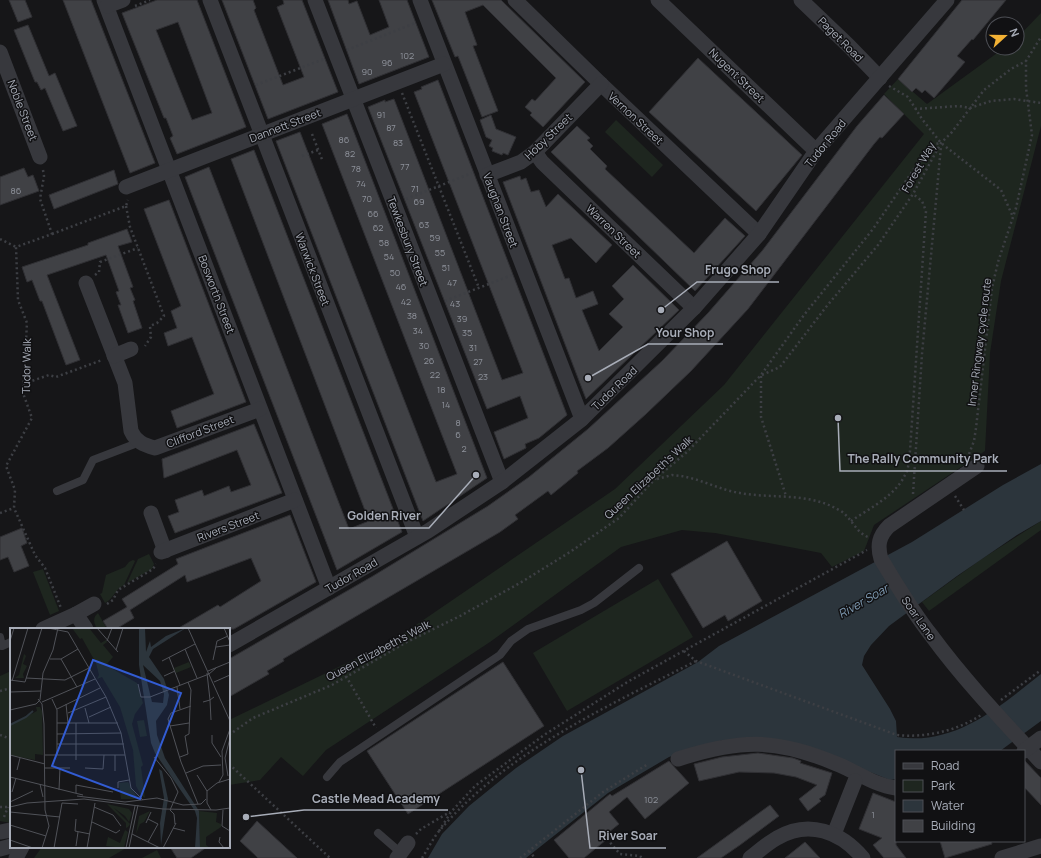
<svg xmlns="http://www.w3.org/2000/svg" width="1041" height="858" viewBox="0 0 1041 858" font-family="Manrope,sans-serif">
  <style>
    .green { fill: #1e261f }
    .water { fill: #2c353c }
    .building { fill: #404145; stroke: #303034; fill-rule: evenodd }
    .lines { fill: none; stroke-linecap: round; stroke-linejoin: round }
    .path { stroke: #3d3f44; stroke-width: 2.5; stroke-dasharray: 2 3; stroke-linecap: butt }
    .lane { stroke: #37383d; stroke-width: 8 }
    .street { stroke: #37383d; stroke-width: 15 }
    .labels { text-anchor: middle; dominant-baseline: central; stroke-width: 3; stroke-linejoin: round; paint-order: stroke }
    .number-label { font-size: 9px; fill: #8e929b }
    .street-label { font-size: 11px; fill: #a8adb8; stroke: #111113 }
    .water-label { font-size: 12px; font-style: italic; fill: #7f9bb3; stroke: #111113 }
    .inset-river { fill: none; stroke: #2c353c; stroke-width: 2 }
    .inset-road { fill: none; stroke: #505258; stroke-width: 1 }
    .view { fill: #325cd3; fill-opacity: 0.15; stroke: #325cd3; stroke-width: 2 }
    .inset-edge { fill: none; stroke: #a8adb8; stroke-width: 2 }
    .leader { fill: none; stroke: #a8adb8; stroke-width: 1.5 }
    .callout-dot { fill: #a8adb8; stroke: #111113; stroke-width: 1.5 }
    .callout-label { font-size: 12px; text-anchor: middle; font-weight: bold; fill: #a8adb8; stroke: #111113; stroke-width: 3; stroke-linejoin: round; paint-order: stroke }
  </style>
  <rect width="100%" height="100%" fill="#161618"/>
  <!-- green -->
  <g class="green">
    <polygon points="1041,13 1041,126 1001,281 990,353 985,451 874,525 864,551 832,567 821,553 715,533 682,530 621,547 490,642 326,750 303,776 281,757 260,780 229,785 229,720 394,640 615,489 724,385 924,134 884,94 898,79 927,104 1004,48 1017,48 1017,38"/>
    <polygon points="616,120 663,165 652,177 605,132"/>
    <polygon points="1041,521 1041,530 929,611 922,602 980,560"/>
    <polygon points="149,554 154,564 152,569 127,583 138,559"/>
    <path d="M 133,560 L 135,561 L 124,585 C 115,589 114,598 105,603 L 100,594 L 102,593 L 106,575 L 125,567 L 129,562 Z"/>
    <polygon points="43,569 59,611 50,615 33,572"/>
    <polygon points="658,579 693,637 567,711 533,653"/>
    <path d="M 98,613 L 107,629 L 97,629 C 94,623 92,618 98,613 Z"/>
    <polygon points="11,671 11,823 0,821 0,676"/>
    <polygon points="42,847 128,847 109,858 34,858"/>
    <polygon points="157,850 161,858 142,858"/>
  </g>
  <!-- water -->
  <path class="water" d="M 1041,464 L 1041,521 L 1017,535 L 957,576 L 889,626 L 871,645 L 864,656 L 862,665 L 890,709 L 896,721 L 897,737 C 955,746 999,707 1041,674 L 1041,721 L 1000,751 L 896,751 L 896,779 L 890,780 L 870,772 L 723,740 L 669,757 L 608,793 L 526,858 L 428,858 L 442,834 L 469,806 L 516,768 L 563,736 L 698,662 L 719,646 L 912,542 L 1003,485 Z"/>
  <!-- building -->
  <g class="building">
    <polygon points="9,0 25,0 32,17 18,22"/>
    <polygon points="63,0 91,0 155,163 130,173"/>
    <path d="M 157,0 L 197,0 L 246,127 L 177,154 L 170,138 L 173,136 L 166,118 L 164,118 L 122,13 ZM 178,22 L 212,113 L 192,120 L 156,30 Z"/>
    <polygon points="222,0 253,0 256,8 254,10 283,85 304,77 277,7 284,4 283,0 302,0 338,92 268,119"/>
    <polygon points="328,0 348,0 349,4 357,1 370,35 389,27 379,0 407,0 429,57 359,84"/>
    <polygon points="432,0 501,0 585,82 543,127 530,115 532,113 525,107 532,99 535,101 556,78 483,5 465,12 477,45 473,46 498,111 482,117 458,56 455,57"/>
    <polygon points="962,0 1006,0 973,40 972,39 957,56 965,62 934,98 925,90 922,93 916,88 912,92 898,79"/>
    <polygon points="28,25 49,76 55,73 77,126 63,131 45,88 41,90 37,82 35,82 14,30"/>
    <polygon points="698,58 802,155 756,211 649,112"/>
    <polygon points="438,80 567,415 539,438 525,444 526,448 504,459 494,432 528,418 520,396 487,409 368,107 385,100 385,102 394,99 502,380 523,373 414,92 422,89 421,87"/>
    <polygon points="884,95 904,114 882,138 880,137 874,144 748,309 691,371 646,414 608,448 577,471 578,473 551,495 548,491 515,515 518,519 500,532 283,659 284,661 267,671 269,674 229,697 229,659 373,576 488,506 529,477 588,429 662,361 708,313 762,251 857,126"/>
    <polygon points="347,114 487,478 423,521 276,141 300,132 436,482 457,474 322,124"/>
    <polygon points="491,115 496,129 516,137 508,155 503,153 502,155 492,151 493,148 489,146 492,140 486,137 480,120"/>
    <polygon points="577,126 590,138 587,140 593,146 590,149 607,166 605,169 694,253 725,218 745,236 695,291 551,152"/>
    <polygon points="254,150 402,532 337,570 185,177 209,167 349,529 369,521 231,159"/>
    <polygon points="24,168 28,177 33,175 39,191 0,205 0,177"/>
    <polygon points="114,170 118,184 54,209 49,195"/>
    <polygon points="520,176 521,180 526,178 531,192 539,190 546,207 558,194 612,245 596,263 571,238 552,245 565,279 569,278 576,298 593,291 598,304 582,310 599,351 623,327 609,314 624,299 612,286 633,265 679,310 586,399 503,182"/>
    <polygon points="169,200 246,402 177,428 171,411 214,394 192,337 168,346 164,333 177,328 171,311 181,306 144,209"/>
    <polygon points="127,229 132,242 118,246 133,287 130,288 135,300 133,301 142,328 128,333 118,305 121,305 116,292 119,291 106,255 47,275 80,360 66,365 42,301 40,301 32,280 27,282 22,267 88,245 88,243"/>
    <polygon points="254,424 282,493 175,533 168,516 179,512 175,500 202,490 204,496 229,486 231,492 251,485 237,450 164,478 162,459"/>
    <polygon points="290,515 316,582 234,629 177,629 218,605 220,607 261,581 251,558 187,582 185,575 130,610 134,618 116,629 108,629 103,621 127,607 122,599 178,564 176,559"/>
    <polygon points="22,528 27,543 21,546 29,566 14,572 8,557 0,560 0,537"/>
    <polygon points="727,541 762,601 728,621 725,615 703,628 671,574"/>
    <polygon points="503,662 544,726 408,814 367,751"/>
    <polygon points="758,753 793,758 801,761 800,763 832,773 825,795 819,799 821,801 808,811 799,799 817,785 796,777 774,773 739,772 699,781 694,764 722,757"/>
    <polygon points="1024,760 1041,778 1041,805 1024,787"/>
    <polygon points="669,761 689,783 645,819 627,797 609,812 619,824 609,832 612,835 584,858 569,858 554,840 610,794 612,796"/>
    <polygon points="873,793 896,802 896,845 906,858 884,858 873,845 882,838 859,829"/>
    <polygon points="770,805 779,816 740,845 721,858 697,858"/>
    <polygon points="257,821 297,858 258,858 240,841"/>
    <polygon points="940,841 991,841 992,844 945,858"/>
    <polygon points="805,842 820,858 785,858"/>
    <polygon points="170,847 207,847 191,858 177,858"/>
  </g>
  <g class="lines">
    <!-- path -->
    <g class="path">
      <polyline points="135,6 150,0"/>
      <polyline points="347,50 415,23"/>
      <polyline points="256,85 324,59"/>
      <polyline points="889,86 908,97 922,119 941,143 1001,190 1013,217"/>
      <polyline points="402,93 479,288"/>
      <polyline points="915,109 959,106 970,108 991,101 1014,99 1041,103"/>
      <polyline points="312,134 323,162"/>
      <polyline points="302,156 318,150"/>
      <polyline points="43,170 44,176 40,199 52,234 16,247 18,300 27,323 23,393 32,418 6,466 15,490 14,508 35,555 45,568 61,608"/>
      <polyline points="406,199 472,173"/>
      <polyline points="126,206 130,227 164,316 157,323 150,326 151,337 145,346"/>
      <polyline points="52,234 126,206 128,200"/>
      <polyline points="0,239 16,247"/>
      <polyline points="95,275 99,272 100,262 138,248"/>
      <polyline points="445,301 512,275"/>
      <polyline points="762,375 780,367 826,307 878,245 913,194 941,143 952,132 984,90 1011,69 1026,61"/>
      <polyline points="761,376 761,417 786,496"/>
      <polyline points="23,384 49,375 56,377 102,360"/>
      <polyline points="969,454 974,441 976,428 992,288 998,262 1016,208 1032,135 1026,88 1026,61 1041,37"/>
      <path d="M 657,479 L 672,475 L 681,476 C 701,479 720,490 740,493 C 773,499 808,492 839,510 C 851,516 855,532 868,537"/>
      <polyline points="913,494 922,354 941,146"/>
      <polyline points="955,496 964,510"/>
      <polyline points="0,513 14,508"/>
      <path d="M 851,521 C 870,508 895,496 905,475 C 909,469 909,458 910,451 L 926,211 L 922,201 L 913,194"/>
      <polyline points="107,604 113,600 118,590 153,569 156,564"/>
      <path d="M 684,651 L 696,661 L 897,735 C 925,738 957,731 981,715"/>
      <polyline points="346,676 376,728"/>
      <polyline points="0,691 11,688"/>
      <polyline points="1001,700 1041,670"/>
      <polyline points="0,735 11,739"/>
      <polyline points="229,735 253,718 332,685 407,642 460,616 520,583 570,552 619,518 655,479 687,452 761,375 804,315 873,229 914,169 935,144 941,143"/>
      <polyline points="229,764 330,858"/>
      <polyline points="0,807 8,807 11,805"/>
      <polyline points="4,817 8,807"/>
      <polyline points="439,831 451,812 475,786 544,735 629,681 867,550"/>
      <polyline points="416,834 421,829 450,812"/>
      <polyline points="607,839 620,854 640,856 642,858"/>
      <polyline points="529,851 535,858"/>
      <path d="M 422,858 C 428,849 433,838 440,830 C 508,751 606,707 696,661"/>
      <polyline points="520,858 603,792 648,764"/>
    </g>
    <!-- lane -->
    <g class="lane">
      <polyline points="57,491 83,480 93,460 140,442"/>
      <polyline points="0,637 2,646 11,642"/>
      <polyline points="327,777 340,762 500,655 511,641 528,629 581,610 594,603 639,568"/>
      <polyline points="378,833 401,853"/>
    </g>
    <!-- street -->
    <g class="street">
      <polyline points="104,0 329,588"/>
      <polyline points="210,0 417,537"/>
      <polyline points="315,0 502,482"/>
      <polyline points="420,0 582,419"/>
      <polyline points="515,0 601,84 759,234"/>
      <polyline points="658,0 816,151"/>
      <polyline points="801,0 849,46 880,78"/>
      <polyline points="107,6 123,0"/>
      <polyline points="0,52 40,157"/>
      <polyline points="535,152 542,162 694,308"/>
      <polyline points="487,175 521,162 535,152 601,84"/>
      <polyline points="126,187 444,64"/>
      <path d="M 86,283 L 125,383 L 131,431 C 136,442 144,445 155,448 L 260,409"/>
      <polyline points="114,356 131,349"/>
      <path d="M 977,466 L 889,526 C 879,536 877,545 881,559 C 897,585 912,611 931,635 C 964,680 1003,721 1041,762"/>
      <polyline points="151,513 165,551"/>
      <polyline points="161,552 295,500"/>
      <polyline points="76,614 94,604"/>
      <polyline points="43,629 76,614 86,629"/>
      <polyline points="229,645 428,531 502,482 582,419 694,308 759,234 816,151 947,0"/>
      <polyline points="1024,751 1041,738"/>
      <path d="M 678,759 C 740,739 776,738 837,764 C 857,772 874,785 896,788"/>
      <polyline points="0,832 11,830"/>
      <polyline points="834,834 855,781"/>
      <polyline points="0,849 11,846"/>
      <polyline points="16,858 22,847"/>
      <polyline points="397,858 408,843"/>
      <path d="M 750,858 C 759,851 768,843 777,838 C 809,819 841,832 863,858"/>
      <polyline points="1002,858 1041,846"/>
    </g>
  </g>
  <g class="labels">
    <!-- number labels -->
    <g class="number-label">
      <text x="407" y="55">102</text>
      <text x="387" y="62">96</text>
      <text x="367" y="71">90</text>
      <text x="381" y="114">91</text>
      <text x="391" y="127">87</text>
      <text x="344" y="139">86</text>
      <text x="398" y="142">83</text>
      <text x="350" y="153">82</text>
      <text x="405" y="166">77</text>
      <text x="356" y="168">78</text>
      <text x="361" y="183">74</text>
      <text x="415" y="188">71</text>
      <text x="16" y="190">86</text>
      <text x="367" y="198">70</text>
      <text x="419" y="201">69</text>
      <text x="373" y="213">66</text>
      <text x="424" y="224">63</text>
      <text x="378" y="227">62</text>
      <text x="435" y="237">59</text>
      <text x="384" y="242">58</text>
      <text x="440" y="252">55</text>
      <text x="389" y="256">54</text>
      <text x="446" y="267">51</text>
      <text x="395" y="272">50</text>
      <text x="452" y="282">47</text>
      <text x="401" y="286">46</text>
      <text x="406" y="301">42</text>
      <text x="455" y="303">43</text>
      <text x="412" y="315">38</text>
      <text x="462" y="318">39</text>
      <text x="418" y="330">34</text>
      <text x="467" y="332">35</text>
      <text x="424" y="345">30</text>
      <text x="473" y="347">31</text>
      <text x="429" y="360">26</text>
      <text x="478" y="361">27</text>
      <text x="435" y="374">22</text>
      <text x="483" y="376">23</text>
      <text x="441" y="389">18</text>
      <text x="446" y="404">14</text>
      <text x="458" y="422">8</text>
      <text x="458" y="434">6</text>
      <text x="464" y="448">2</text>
      <text x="651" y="799">102</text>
      <text x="873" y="814">1</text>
    </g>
    <!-- street labels -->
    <g class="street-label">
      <text transform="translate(841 39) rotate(45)">Paget Road</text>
      <text transform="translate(737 75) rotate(44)">Nugent Street</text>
      <text transform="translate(23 110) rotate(69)">Noble Street</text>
      <text transform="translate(636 118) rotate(43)">Vernon Street</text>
      <text transform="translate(285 125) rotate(-21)">Dannett Street</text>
      <text transform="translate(548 136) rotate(-44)">Hoby Street</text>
      <text transform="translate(825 143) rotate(-51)">Tudor Road</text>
      <text transform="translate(918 167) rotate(-60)">Forest Way</text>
      <text transform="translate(501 210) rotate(69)">Vaughan Street</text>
      <text transform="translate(614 231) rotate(44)">Warren Street</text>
      <text transform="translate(408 241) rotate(69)">Tewkesbury Street</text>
      <text transform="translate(313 269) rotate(69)">Warwick Street</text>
      <text transform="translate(217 294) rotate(69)">Bosworth Street</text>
      <text transform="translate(979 342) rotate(-83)">Inner Ringway cycle route</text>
      <text transform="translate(26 366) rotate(-89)">Tudor Walk</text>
      <text transform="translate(614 388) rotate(-44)">Tudor Road</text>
      <text transform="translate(200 431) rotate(-21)">Clifford Street</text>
      <text transform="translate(648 477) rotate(-43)">Queen Elizabeth's Walk</text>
      <text transform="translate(228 526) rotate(-21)">Rivers Street</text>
      <text transform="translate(351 575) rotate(-30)">Tudor Road</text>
      <text transform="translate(919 618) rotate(55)">Soar Lane</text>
      <text transform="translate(378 650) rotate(-28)">Queen Elizabeth's Walk</text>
    </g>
    <!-- water labels -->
    <g class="water-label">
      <text transform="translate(863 601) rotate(-30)">River Soar</text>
    </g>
  </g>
  <!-- overview -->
  <g transform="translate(10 628)">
    <rect width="220" height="220" fill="#161618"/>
    <path d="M 62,0 L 79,0 L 91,15 L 96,12 L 97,14 L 93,17 L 103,29 L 96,37 L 127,55 L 133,75 L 125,86 L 122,96 L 133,137 L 131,139 L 135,170 L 131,167 L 126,158 L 123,122 L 110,79 L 92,49 L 87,51 L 89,47 L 86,35 L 72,10 L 70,11 ZM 14,26 L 16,28 L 13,36 L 17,38 L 13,46 L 14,50 L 5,50 L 9,47 ZM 179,34 L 181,39 L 166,45 L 164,40 ZM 26,79 L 30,79 L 32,83 L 33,127 L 25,126 L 25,132 L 0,127 L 0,97 L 27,83 ZM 134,92 L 137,108 L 130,109 L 127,93 ZM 118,154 L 127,169 L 125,171 L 111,171 L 109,155 ZM 97,176 L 119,181 L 122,185 L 119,194 L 115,188 L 104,180 L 120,196 L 118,199 L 116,200 L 116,195 ZM 140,183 L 134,194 L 130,196 L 126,206 L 129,188 ZM 189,183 L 207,185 L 206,194 L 211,196 L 211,199 L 196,209 L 196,217 L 200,220 L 190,220 ZM 115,202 L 118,204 L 114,220 L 96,218 L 98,209 L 110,215 Z" fill="#1e261f"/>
    <path d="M 129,0 L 135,0 L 136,24 L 140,13 L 141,19 L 156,8 L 176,0 L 143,21 L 139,29 L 154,51 L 159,67 L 157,77 L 146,93 L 147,107 L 155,130 L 189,183 L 190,220 L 185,220 L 187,190 L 185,183 L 145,125 L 141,115 L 129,37 ZM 133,37 L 150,53 L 154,66 L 153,75 L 142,74 ZM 149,141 L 152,143 L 158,171 L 151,217 L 150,195 L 154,170 Z" fill="#2c353c" fill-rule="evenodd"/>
    <path class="inset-river" d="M 0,97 L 16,89 L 23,83"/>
    <path class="inset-road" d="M 38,0 L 58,4 L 96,69 L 111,105 L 121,160 L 133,172M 87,0 L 108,24M 178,0 L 220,93M 214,0 L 220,14M 0,13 L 4,0M 97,13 L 102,0M 206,19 L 220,17M 175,21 L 187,50M 106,22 L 113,0M 159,29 L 170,57M 40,31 L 51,31 L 68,21M 51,31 L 67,59M 203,32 L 207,13 L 218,8M 152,33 L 185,16M 198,43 L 220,34M 197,45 L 200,72 L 204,69M 154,48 L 165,43M 16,50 L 55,52 L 79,40M 0,52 L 15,54 L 32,0M 2,53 L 18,0M 204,54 L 220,47M 128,56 L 131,69 L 140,69 L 199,46 L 206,40M 167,59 L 170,81M 0,64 L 31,63M 28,71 L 32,76 L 34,96 L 35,182M 42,71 L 47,82 L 47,127M 32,74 L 85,51M 193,74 L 200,72 L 201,92M 56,76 L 58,95M 181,78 L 161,85 L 158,91 L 171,134 L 188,176M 75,80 L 79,95M 47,81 L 90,60M 0,82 L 26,76 L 30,72 L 33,45 L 43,22 L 48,0M 58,85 L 96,69M 79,89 L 101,79M 47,95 L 108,95M 66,95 L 66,132M 160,98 L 179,95M 47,106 L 111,105M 202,107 L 202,115 L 211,129M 47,116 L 114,116M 0,127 L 35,136M 35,127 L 115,127M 105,127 L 105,143M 144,129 L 161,150 L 168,164 L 160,182 L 164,186 L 165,196M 170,129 L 178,126 L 175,108 L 179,106 L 180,79 L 181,62 L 178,54M 35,140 L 60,140M 75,140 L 93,141 L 94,127M 7,142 L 10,130M 176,145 L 193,138 L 211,137M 187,147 L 197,163M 218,148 L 215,130 L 220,110M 0,149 L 73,167M 209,154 L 213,147 L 212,123 L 220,101M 30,156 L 33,169M 108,160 L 108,154 L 119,152M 49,162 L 50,140M 2,164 L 6,150M 66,165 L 66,157 L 103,164M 67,168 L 115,174 L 147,170 L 173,177 L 191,176 L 196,171M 0,174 L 23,163M 0,179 L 17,175 L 74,171 L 153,181 L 206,182 L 220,180M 84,179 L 103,187 L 111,198M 201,182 L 197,175 L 197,163 L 207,155 L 220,151M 213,182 L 212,198 L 220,203M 0,184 L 50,189M 66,191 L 65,203 L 80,206M 82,194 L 106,205 L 110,202M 136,195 L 141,184M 0,197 L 36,208M 163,200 L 175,203M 122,206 L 150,220M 210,209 L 209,214 L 214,220M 0,212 L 23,220M 138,214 L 148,196 L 138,191M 66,218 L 68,204M 32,220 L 39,198 L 35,182M 44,220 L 52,175 L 68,176M 77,220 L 85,175M 116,220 L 125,178M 119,220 L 128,177M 153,220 L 166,195"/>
    <path class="view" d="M 83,32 L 171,65 L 130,171 L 42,138 Z"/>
    <rect width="220" height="220" class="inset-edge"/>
  </g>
  <!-- callouts -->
  <path class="leader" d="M661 310L697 282H779M588 378L648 344H723M838 418L840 471H1007M476 475L429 528H339M246 817L304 810H448M581 770L590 848H666"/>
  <g class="callout-dot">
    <circle cx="661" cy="310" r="4"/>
    <circle cx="588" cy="378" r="4"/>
    <circle cx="838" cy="418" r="4"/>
    <circle cx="476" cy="475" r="4"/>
    <circle cx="246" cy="817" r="4"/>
    <circle cx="581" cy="770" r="4"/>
  </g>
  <g class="callout-label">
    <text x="738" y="274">Frugo Shop</text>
    <text x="685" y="337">Your Shop</text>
    <text x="923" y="463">The Rally Community Park</text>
    <text x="384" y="520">Golden River</text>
    <text x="376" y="803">Castle Mead Academy</text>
    <text x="628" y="840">River Soar</text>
  </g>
  <!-- legend -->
  <rect x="895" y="750" width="130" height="92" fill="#111113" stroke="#4d4f55"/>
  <rect x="903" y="763" width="20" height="6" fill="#37383d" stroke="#4d4f55"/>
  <text x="931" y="770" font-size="12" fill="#a8adb8">Road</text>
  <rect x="903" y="780" width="20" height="12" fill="#1e261f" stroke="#4d4f55"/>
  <text x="931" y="790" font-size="12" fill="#a8adb8">Park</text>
  <rect x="903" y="800" width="20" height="12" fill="#2c353c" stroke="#4d4f55"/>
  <text x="931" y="810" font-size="12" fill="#a8adb8">Water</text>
  <rect x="903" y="820" width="20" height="12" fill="#404145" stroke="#4d4f55"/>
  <text x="931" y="830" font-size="12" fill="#a8adb8">Building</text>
  <!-- north arrow -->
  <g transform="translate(1005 36) rotate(69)"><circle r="19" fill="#111113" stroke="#4d4f55"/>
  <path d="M0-3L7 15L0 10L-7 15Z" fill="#f2b134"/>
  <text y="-6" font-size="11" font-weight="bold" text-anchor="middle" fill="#a8adb8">N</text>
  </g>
</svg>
